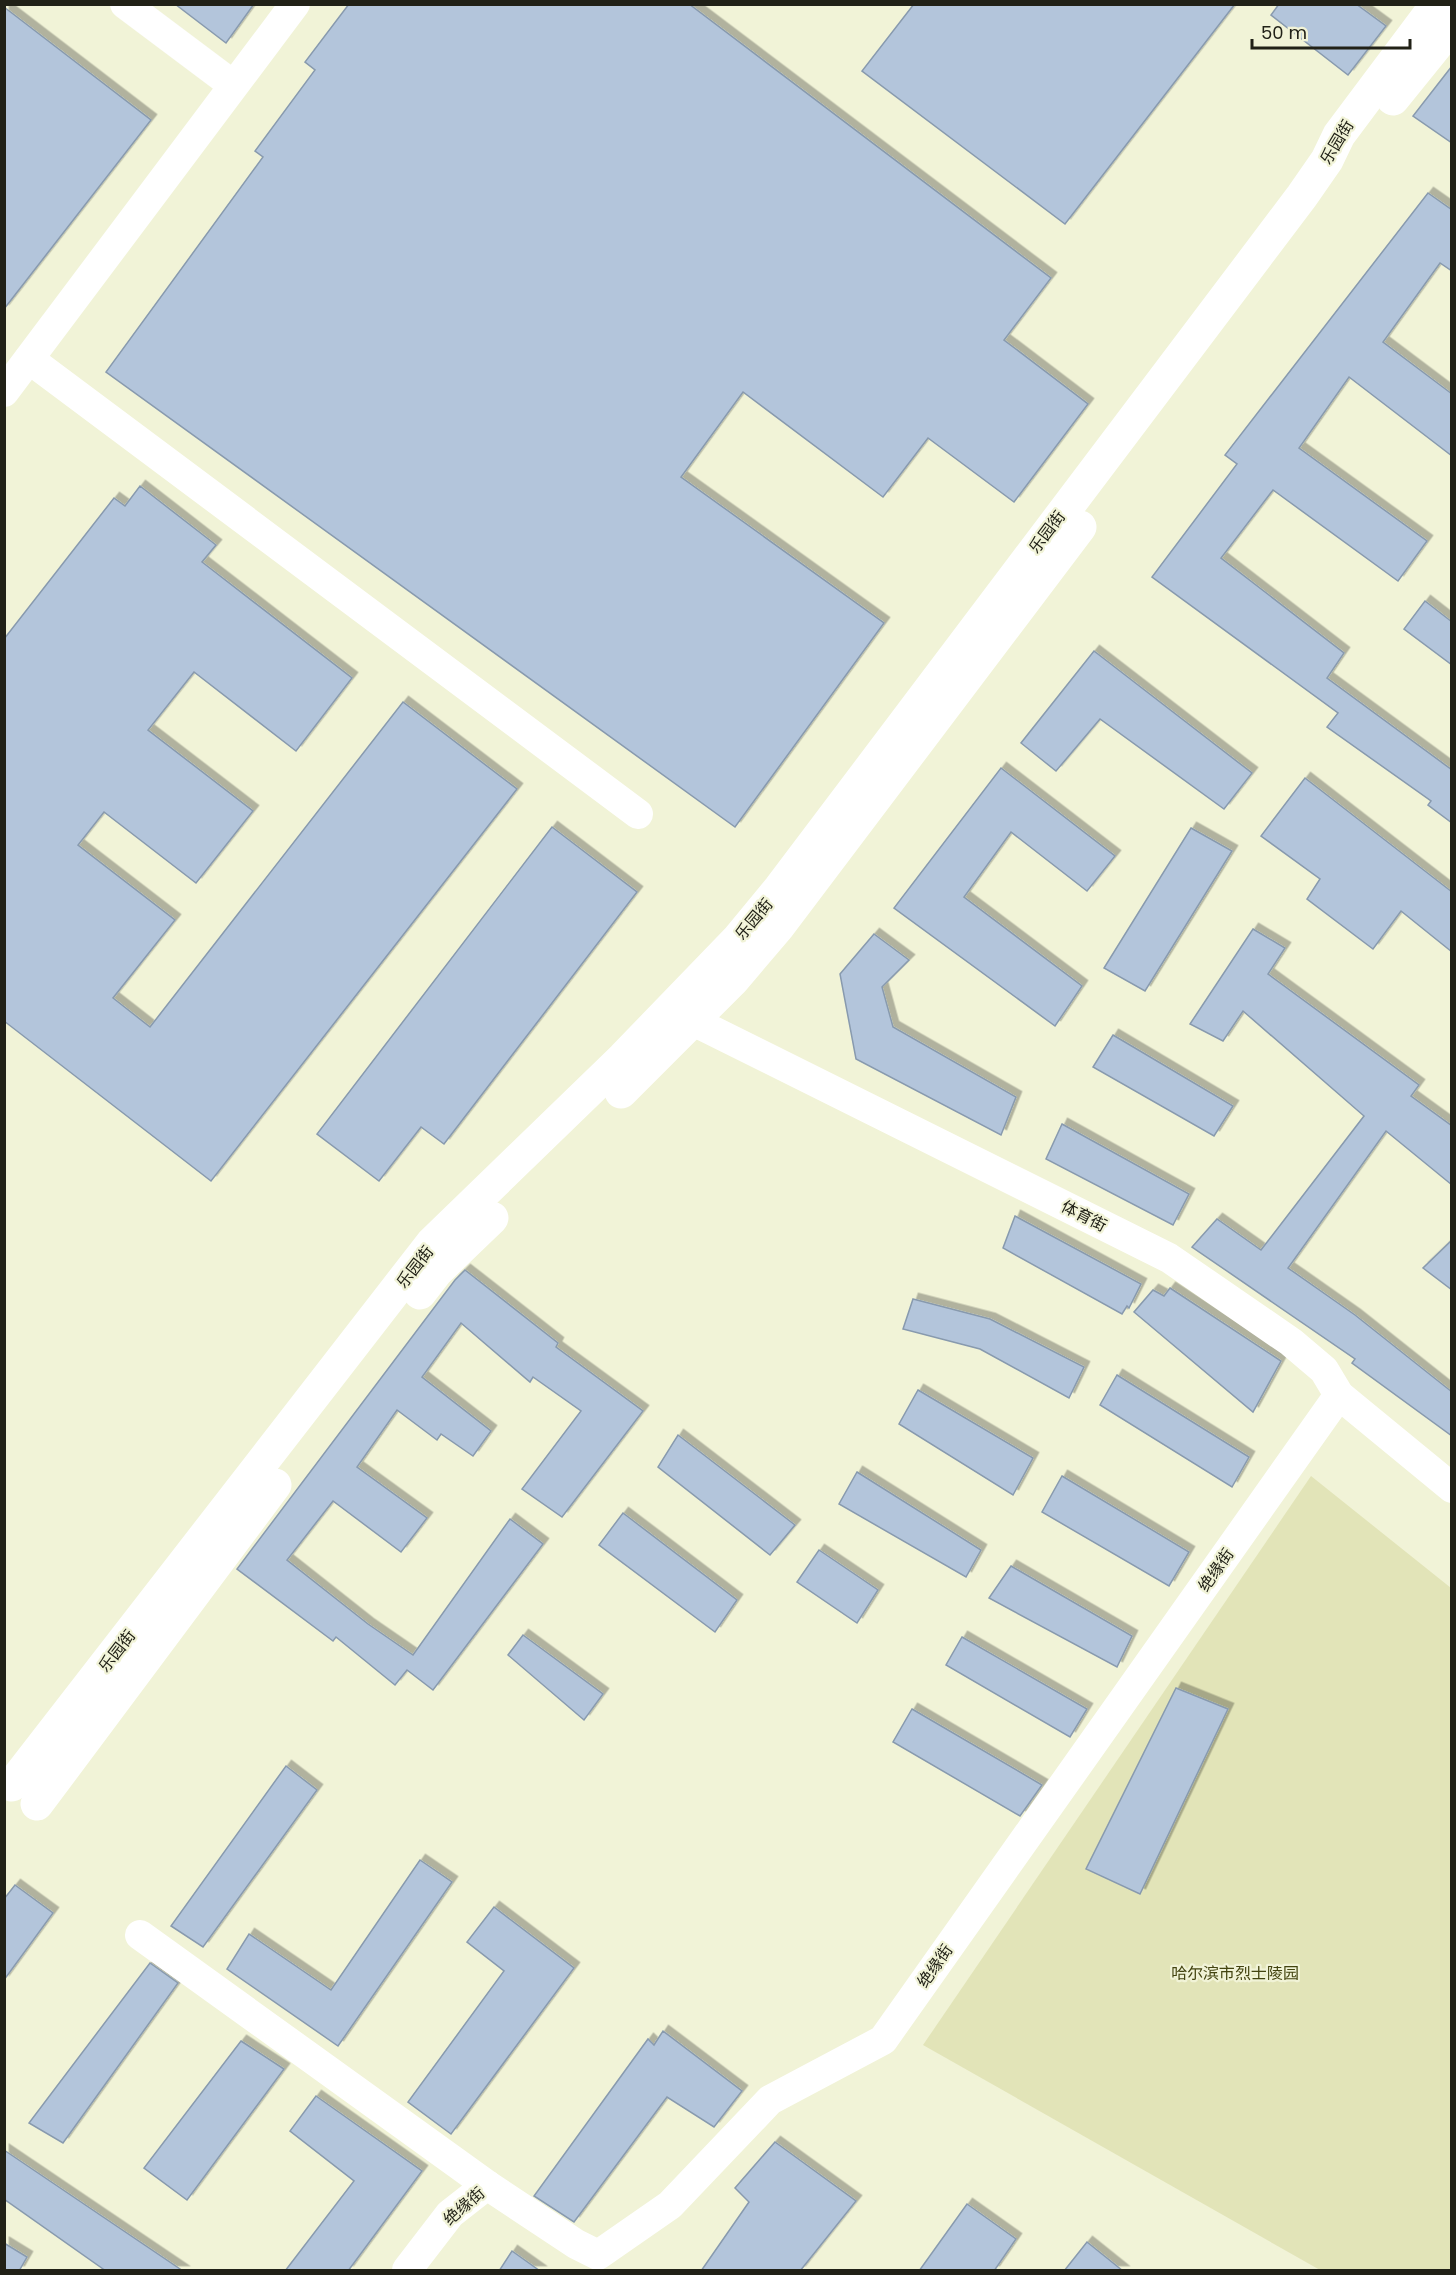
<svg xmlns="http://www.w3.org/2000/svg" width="1456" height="2275" viewBox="0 0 1456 2275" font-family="Poppins,'Noto Sans SC',sans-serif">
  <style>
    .green { fill: #e2e4b8 }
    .building { fill: #b3c5db; stroke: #889aae; stroke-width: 1.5; filter: url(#shadow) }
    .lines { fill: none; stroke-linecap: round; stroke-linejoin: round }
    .minor { stroke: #fff; stroke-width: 30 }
    .major { stroke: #fff; stroke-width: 33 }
    .labels { text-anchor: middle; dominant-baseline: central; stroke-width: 4.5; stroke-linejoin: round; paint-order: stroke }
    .street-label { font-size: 16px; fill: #212117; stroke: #f1f3d7 }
    .park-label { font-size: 16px; fill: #434410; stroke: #f1f3d7 }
  </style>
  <defs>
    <filter id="shadow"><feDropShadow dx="5.5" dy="-5.5" stdDeviation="0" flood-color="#0004"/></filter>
  </defs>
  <rect width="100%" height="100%" fill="#f1f3d7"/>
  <!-- green -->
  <polygon class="green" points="1311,1476 1451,1588 1451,2270 1320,2270 923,2045"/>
  <!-- building -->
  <g class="building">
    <polygon points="175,4 254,4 226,43"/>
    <polygon points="349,4 689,4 1051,278 1004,340 1088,404 1014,502 928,438 883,497 743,392 681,477 884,623 735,827 106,372 263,157 255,151 315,70 305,62"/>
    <polygon points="914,4 1235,4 1065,224 862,71"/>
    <polygon points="1279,4 1356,4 1386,26 1348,75 1271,15"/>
    <polygon points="4,7 151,120 4,309"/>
    <polygon points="1452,66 1452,143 1413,116"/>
    <polygon points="1428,193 1452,210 1452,271 1440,263 1383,342 1452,394 1452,456 1349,377 1299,448 1427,541 1398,581 1273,490 1221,558 1344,653 1327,678 1452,770 1452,823 1428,805 1431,801 1327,727 1338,713 1152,577 1237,464 1225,455"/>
    <polygon points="140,486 216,545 202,562 352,678 296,751 194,672 148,730 253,811 196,883 104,812 78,845 175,920 113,998 150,1027 403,702 517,789 211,1181 4,1021 4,639 114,498 125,506"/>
    <polygon points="1425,601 1452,622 1452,665 1404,629"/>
    <polygon points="1094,651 1252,773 1224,809 1100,719 1056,771 1021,743"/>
    <polygon points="1001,768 1115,856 1087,891 1011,832 964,897 1082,986 1055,1026 894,908"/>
    <polygon points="1305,778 1452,892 1452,952 1401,911 1373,949 1307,899 1320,879 1261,836"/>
    <polygon points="552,827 637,892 444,1144 421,1127 379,1181 317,1134"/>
    <polygon points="1191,828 1232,851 1145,991 1104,968"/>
    <polygon points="1253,929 1285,948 1268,974 1419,1085 1411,1096 1452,1126 1452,1185 1386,1131 1288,1268 1355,1315 1452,1392 1452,1436 1352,1363 1355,1359 1192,1247 1217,1219 1261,1250 1364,1116 1243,1011 1223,1041 1190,1024"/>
    <polygon points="874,934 909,960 882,987 893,1027 1016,1097 1001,1135 856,1059 840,974"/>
    <polygon points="1113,1035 1233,1106 1214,1136 1093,1067"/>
    <polygon points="1062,1124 1189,1194 1173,1225 1046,1159"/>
    <polygon points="1015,1216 1141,1284 1129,1308 1127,1306 1122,1314 1003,1248"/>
    <polygon points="1452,1240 1452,1290 1423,1268"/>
    <polygon points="465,1270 558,1343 556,1347 643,1411 562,1517 522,1489 581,1411 533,1377 530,1382 461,1323 422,1377 491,1431 473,1456 441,1434 437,1440 397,1410 357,1467 427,1518 401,1552 333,1501 287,1560 368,1624 413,1655 510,1519 543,1544 433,1690 407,1670 395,1685 336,1637 333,1641 237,1569 455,1280"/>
    <polygon points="1170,1288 1281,1361 1253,1412 1134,1312 1153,1290 1164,1296"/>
    <polygon points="913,1299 990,1319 1084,1367 1069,1398 980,1349 903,1329"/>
    <polygon points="1117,1375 1249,1457 1232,1487 1100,1405"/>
    <polygon points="918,1390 1033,1458 1013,1495 899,1424"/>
    <polygon points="678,1435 795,1525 770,1555 658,1467"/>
    <polygon points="857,1472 981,1550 966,1577 839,1504"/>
    <polygon points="1062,1476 1189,1552 1169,1586 1042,1512"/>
    <polygon points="623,1513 737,1600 715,1632 599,1545"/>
    <polygon points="819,1550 878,1590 857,1623 797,1582"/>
    <polygon points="1011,1566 1132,1636 1117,1667 989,1598"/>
    <polygon points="523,1635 603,1694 584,1720 508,1655"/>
    <polygon points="962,1637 1087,1709 1070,1737 946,1665"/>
    <polygon points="1176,1688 1228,1709 1140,1894 1086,1869"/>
    <polygon points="912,1709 1042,1785 1020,1816 893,1742"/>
    <polygon points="286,1766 317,1790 203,1947 171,1926"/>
    <polygon points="420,1860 452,1882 338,2046 227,1969 249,1934 331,1990"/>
    <polygon points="15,1885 53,1913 4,1980 4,1899"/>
    <polygon points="494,1907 574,1968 451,2134 408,2102 504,1971 467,1942"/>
    <polygon points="150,1963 178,1983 63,2143 29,2123"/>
    <polygon points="663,2031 742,2091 714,2127 667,2097 574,2222 534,2196 648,2039 654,2045"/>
    <polygon points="241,2041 284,2069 187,2200 144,2168"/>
    <polygon points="316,2096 422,2171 348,2271 285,2271 354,2181 290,2131"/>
    <polygon points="775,2142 856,2201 800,2271 701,2271 749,2202 735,2188"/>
    <polygon points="4,2150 183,2271 106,2271 4,2199"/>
    <polygon points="967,2204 1016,2239 994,2271 919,2271"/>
    <polygon points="1087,2242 1123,2271 1064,2271"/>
    <polygon points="4,2243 27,2257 19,2271 4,2271"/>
    <polygon points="512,2251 540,2271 499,2271"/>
  </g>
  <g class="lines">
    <!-- minor -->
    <g class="minor">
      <polyline points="125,4 233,85"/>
      <polyline points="29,359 638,814"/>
      <polyline points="4,392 295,4"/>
      <polyline points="673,1011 1169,1258 1291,1342 1324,1370 1339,1395 1452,1488"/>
      <polyline points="140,1935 487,2185"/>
      <polyline points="407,2270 450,2214 487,2185 576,2244 598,2255 670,2205 770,2100 883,2040 1339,1395"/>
    </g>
    <!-- major -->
    <g class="major">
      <polyline points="1393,99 1452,26"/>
      <polyline points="621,1092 733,980 778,927 1080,527"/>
      <polyline points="420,1293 437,1271 492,1218"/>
      <polyline points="12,1785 432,1243 623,1058 738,939 780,888 1302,196 1327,160 1339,135 1437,4"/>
      <polyline points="37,1804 275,1485"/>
    </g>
  </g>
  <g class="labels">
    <!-- street labels -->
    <g class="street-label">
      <text transform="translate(1337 142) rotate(-59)">乐园街</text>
      <text transform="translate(1047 532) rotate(-53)">乐园街</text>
      <text transform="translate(754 919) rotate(-50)">乐园街</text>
      <text transform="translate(1084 1216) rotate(27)">体育街</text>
      <text transform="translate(415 1267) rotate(-52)">乐园街</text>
      <text transform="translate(1216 1570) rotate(-55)">绝缘街</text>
      <text transform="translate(117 1651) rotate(-52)">乐园街</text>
      <text transform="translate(935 1966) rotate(-55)">绝缘街</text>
      <text transform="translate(464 2206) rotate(-41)">绝缘街</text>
    </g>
    <!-- park labels -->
    <g class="park-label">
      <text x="1235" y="1973">哈尔滨市烈士陵园</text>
    </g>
  </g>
  <!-- border -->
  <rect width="1456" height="2275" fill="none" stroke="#212117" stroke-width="12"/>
  <!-- scale -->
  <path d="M1252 39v9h158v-9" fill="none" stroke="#212117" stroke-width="3"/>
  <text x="1261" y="39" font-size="18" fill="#212117" stroke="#f1f3d7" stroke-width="4.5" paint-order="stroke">50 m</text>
</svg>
